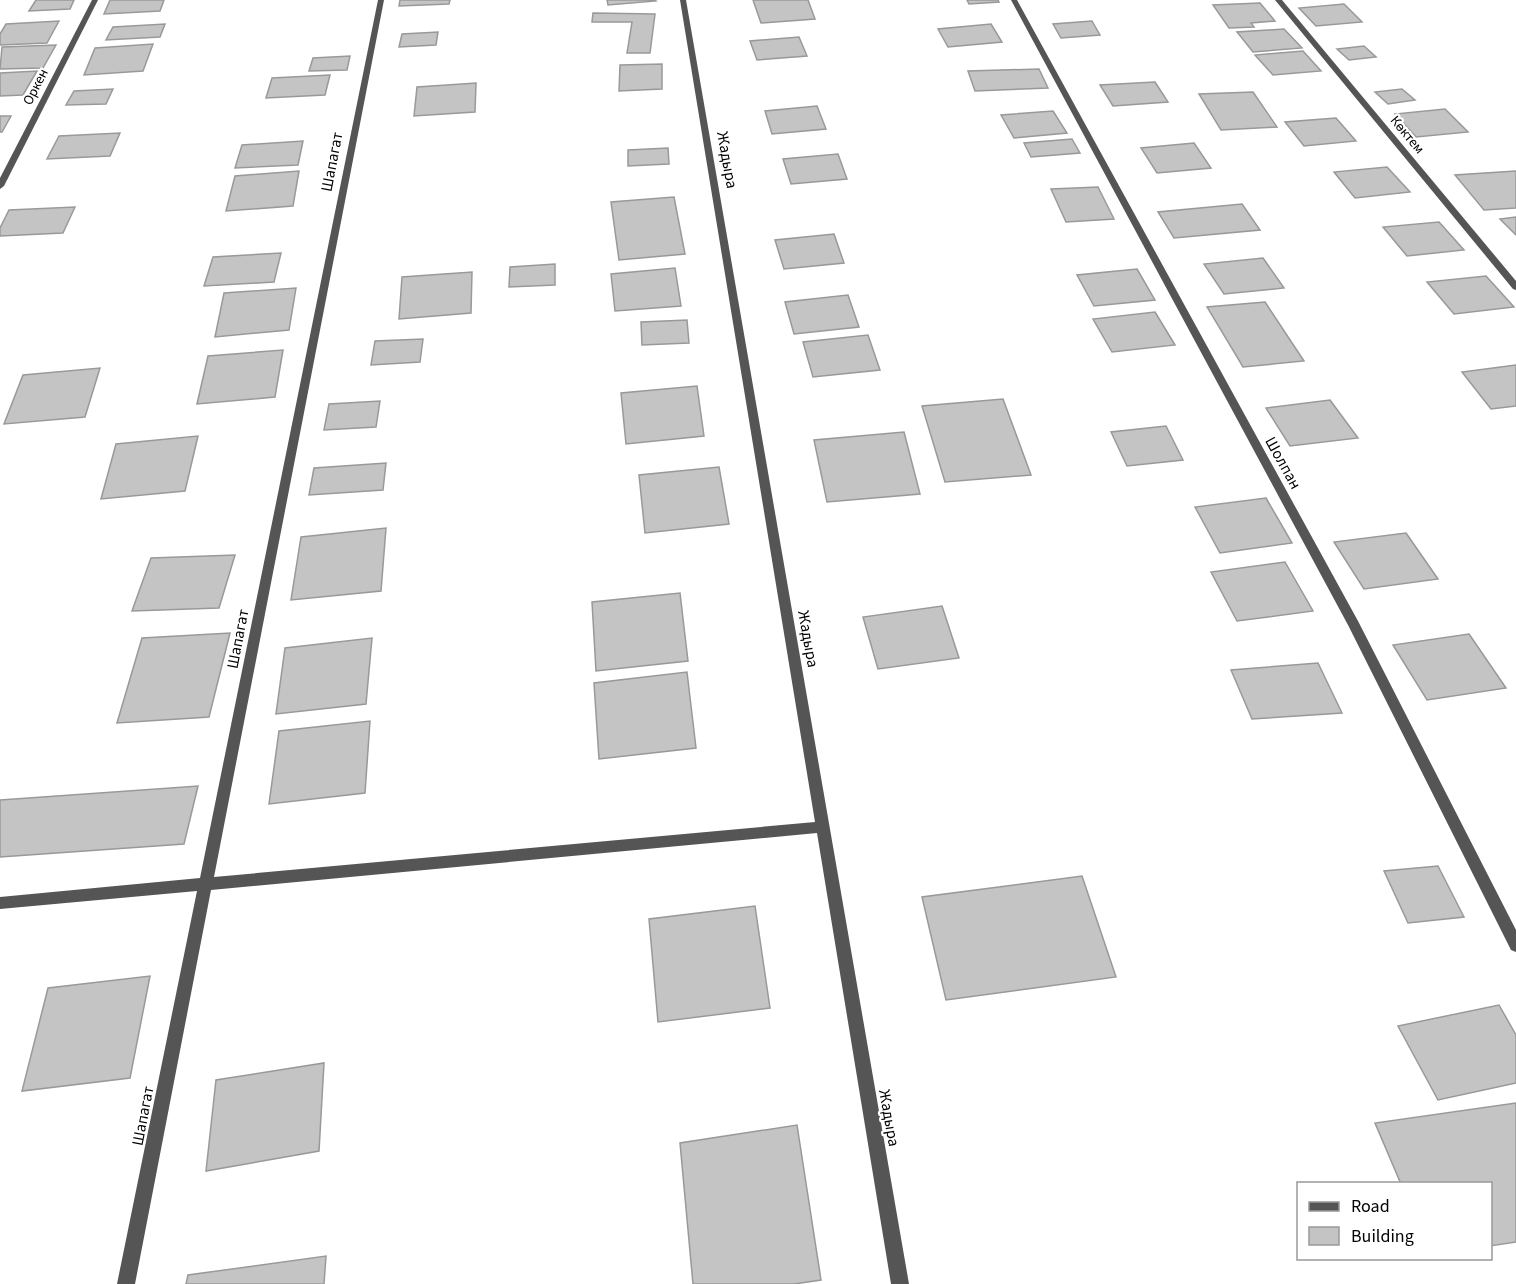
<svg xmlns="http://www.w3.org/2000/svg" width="1516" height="1284" viewBox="0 0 1516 1284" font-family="'Source Sans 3',sans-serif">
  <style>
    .building { fill: #c4c4c4; stroke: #999; stroke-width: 1.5 }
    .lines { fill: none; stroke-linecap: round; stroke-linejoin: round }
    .street { fill: #555; fill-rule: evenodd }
    .labels { text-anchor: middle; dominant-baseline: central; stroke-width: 4.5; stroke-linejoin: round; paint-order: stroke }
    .far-street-label { font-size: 14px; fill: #000; stroke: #fff }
    .street-label { font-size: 16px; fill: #000; stroke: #fff }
  </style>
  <rect width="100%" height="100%" fill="#fff"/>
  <!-- building -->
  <g class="building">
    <polygon points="36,0 74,0 70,9 29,11"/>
    <polygon points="110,0 164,0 160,11 104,14"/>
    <polygon points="400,0 450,0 449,4 399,6"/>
    <polygon points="607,0 655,0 656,1 608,5"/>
    <polygon points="753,0 808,0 815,19 761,23"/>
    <polygon points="967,0 998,0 999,2 969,4"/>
    <polygon points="1260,3 1275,21 1251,23 1254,27 1229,28 1213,5"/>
    <polygon points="1344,4 1362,22 1316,26 1299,8"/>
    <polygon points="593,13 655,14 650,53 627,53 632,22 592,22"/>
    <polygon points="59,21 47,43 0,45 0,34 6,24"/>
    <polygon points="1092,21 1100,35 1061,38 1053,24"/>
    <polygon points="165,24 160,37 106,40 113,27"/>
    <polygon points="991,24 1002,42 948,47 938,29"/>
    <polygon points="1284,29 1302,48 1253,52 1237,32"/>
    <polygon points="438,32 436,45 399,47 402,34"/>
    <polygon points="799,37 807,56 757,60 750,41"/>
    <polygon points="153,44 143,71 84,75 95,48"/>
    <polygon points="56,45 43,68 0,69 2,47"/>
    <polygon points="1364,46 1376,57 1349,60 1337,49"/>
    <polygon points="1303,51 1321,71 1273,75 1255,55"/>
    <polygon points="350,56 347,70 309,71 313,58"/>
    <polygon points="662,64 662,89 619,91 620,65"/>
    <polygon points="1039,69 1048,88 975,91 968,71"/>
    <polygon points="37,71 23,95 0,96 0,73"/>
    <polygon points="330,75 325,95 266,98 272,78"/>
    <polygon points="1155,82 1168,102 1113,106 1100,85"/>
    <polygon points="476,83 475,112 414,116 417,87"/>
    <polygon points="113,89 106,104 66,105 74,91"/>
    <polygon points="1402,89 1415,100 1388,104 1375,92"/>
    <polygon points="1253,92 1277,127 1221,130 1199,94"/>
    <polygon points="817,106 826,129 772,134 765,111"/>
    <polygon points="1445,109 1468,132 1416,137 1395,114"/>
    <polygon points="1053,111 1067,133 1014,138 1001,115"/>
    <polygon points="0,116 11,116 2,132 0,132"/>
    <polygon points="1336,118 1356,141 1304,146 1285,122"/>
    <polygon points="120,133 110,156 47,159 59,136"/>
    <polygon points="1072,139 1080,153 1031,157 1024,143"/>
    <polygon points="303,141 298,165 235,168 242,145"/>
    <polygon points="1194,143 1211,168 1157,173 1141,148"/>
    <polygon points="668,148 669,164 628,166 628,150"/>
    <polygon points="838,154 847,179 791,184 783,159"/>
    <polygon points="1387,167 1410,192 1355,198 1334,172"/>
    <polygon points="299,171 293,206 226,211 235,176"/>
    <polygon points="1516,171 1516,208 1484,210 1455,175"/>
    <polygon points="1098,187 1114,219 1066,222 1051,189"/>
    <polygon points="674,197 685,254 619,260 611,202"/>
    <polygon points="1242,204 1260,230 1174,238 1158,212"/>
    <polygon points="75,207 63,233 0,236 0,228 9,210"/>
    <polygon points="1516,217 1516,235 1500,219"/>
    <polygon points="1439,222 1464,250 1407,256 1383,227"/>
    <polygon points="834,234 844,263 784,269 775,240"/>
    <polygon points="281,253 274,282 204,286 213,257"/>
    <polygon points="1263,258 1284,288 1224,294 1204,264"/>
    <polygon points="555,264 555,285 509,287 510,267"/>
    <polygon points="675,268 681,306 615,311 611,274"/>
    <polygon points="1137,269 1155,300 1094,306 1077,275"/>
    <polygon points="472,272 471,313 399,319 402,277"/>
    <polygon points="1486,276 1514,307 1454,314 1427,282"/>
    <polygon points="296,288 289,330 215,337 224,293"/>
    <polygon points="848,295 859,327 794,334 785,302"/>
    <polygon points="1265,302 1304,361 1243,367 1207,307"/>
    <polygon points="1155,312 1175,345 1112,352 1093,319"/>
    <polygon points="687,320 689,343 642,345 641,322"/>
    <polygon points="868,335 880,370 813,377 803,342"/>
    <polygon points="423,339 420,362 371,365 375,341"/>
    <polygon points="283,350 275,397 197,404 208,356"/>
    <polygon points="1516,365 1516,406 1491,409 1462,372"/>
    <polygon points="100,368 85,417 4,424 23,375"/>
    <polygon points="697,386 704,436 626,444 621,393"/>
    <polygon points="1003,399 1031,475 945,482 922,406"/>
    <polygon points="1330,400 1358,438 1290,446 1266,408"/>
    <polygon points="380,401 376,427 324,430 329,404"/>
    <polygon points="1166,426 1183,460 1127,466 1111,432"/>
    <polygon points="904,432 920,494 827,502 814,440"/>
    <polygon points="198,436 185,491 101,499 116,444"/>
    <polygon points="386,463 383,490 309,495 314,468"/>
    <polygon points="719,467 729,524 645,533 639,475"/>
    <polygon points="1266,498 1292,543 1220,553 1195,507"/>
    <polygon points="386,528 381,591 291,600 301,537"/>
    <polygon points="1406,533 1438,579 1364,589 1334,542"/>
    <polygon points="235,555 219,608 132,611 151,558"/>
    <polygon points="1285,562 1313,611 1237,621 1211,572"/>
    <polygon points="680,593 688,661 596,671 592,602"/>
    <polygon points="942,606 959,658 878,669 863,617"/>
    <polygon points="230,633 209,717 117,723 142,638"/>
    <polygon points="1469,634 1506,688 1427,700 1393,645"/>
    <polygon points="372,638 366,704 276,714 285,648"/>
    <polygon points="1318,663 1342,713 1252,719 1231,670"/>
    <polygon points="687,672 696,748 599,759 594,683"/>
    <polygon points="370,721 365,793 269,804 279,731"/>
    <polygon points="198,786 184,844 0,857 0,800"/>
    <polygon points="1438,866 1464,917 1408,923 1384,871"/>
    <polygon points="1082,876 1116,977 946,1000 922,897"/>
    <polygon points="755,906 770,1008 658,1022 649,919"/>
    <polygon points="150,976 130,1078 22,1091 48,988"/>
    <polygon points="1499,1005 1516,1035 1516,1083 1438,1100 1398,1026"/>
    <polygon points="324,1063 319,1151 206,1171 216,1080"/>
    <polygon points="1516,1103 1516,1242 1490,1246 1490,1184 1401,1184 1375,1123"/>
    <polygon points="797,1125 821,1280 794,1284 693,1284 680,1143"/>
    <polygon points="326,1256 324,1284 186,1284 188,1275"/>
  </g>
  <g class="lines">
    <!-- street -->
    <g class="street">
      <polygon points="92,0 98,0 4,186 0,189 0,178"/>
      <polygon points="378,0 384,0 214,877 815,822 680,0 686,0 909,1284 891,1284 817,833 211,890 135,1284 117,1284 197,891 0,909 0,897 200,878"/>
      <polygon points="1011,0 1017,0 1358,621 1516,930 1516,952 1511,950 1348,625"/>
      <polygon points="1275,0 1282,0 1516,281 1516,290 1513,289"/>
    </g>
  </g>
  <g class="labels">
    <!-- far-street labels -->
    <g class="far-street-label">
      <text transform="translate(36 87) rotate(-63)">Оркен</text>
      <text transform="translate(1407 135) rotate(50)">Көктем</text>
    </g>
    <!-- street labels -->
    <g class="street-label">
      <text transform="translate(727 160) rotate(80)">Жадыра</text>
      <text transform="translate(332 162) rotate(-79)">Шапагат</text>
      <text transform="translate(1283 463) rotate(61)">Шолпан</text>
      <text transform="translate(238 639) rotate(-79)">Шапагат</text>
      <text transform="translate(808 639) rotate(80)">Жадыра</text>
      <text transform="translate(143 1116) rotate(-79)">Шапагат</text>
      <text transform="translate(889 1118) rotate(80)">Жадыра</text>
    </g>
  </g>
  <!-- legend -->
  <rect x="1297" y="1182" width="195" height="78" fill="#ffffff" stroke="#999999" stroke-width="1.5"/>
  <rect x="1309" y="1202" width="30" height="9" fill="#555555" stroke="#999999" stroke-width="1.5"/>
  <text x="1351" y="1212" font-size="18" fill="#000000">Road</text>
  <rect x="1309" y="1227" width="30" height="18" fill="#c4c4c4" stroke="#999999" stroke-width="1.5"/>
  <text x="1351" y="1242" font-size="18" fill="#000000">Building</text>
</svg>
